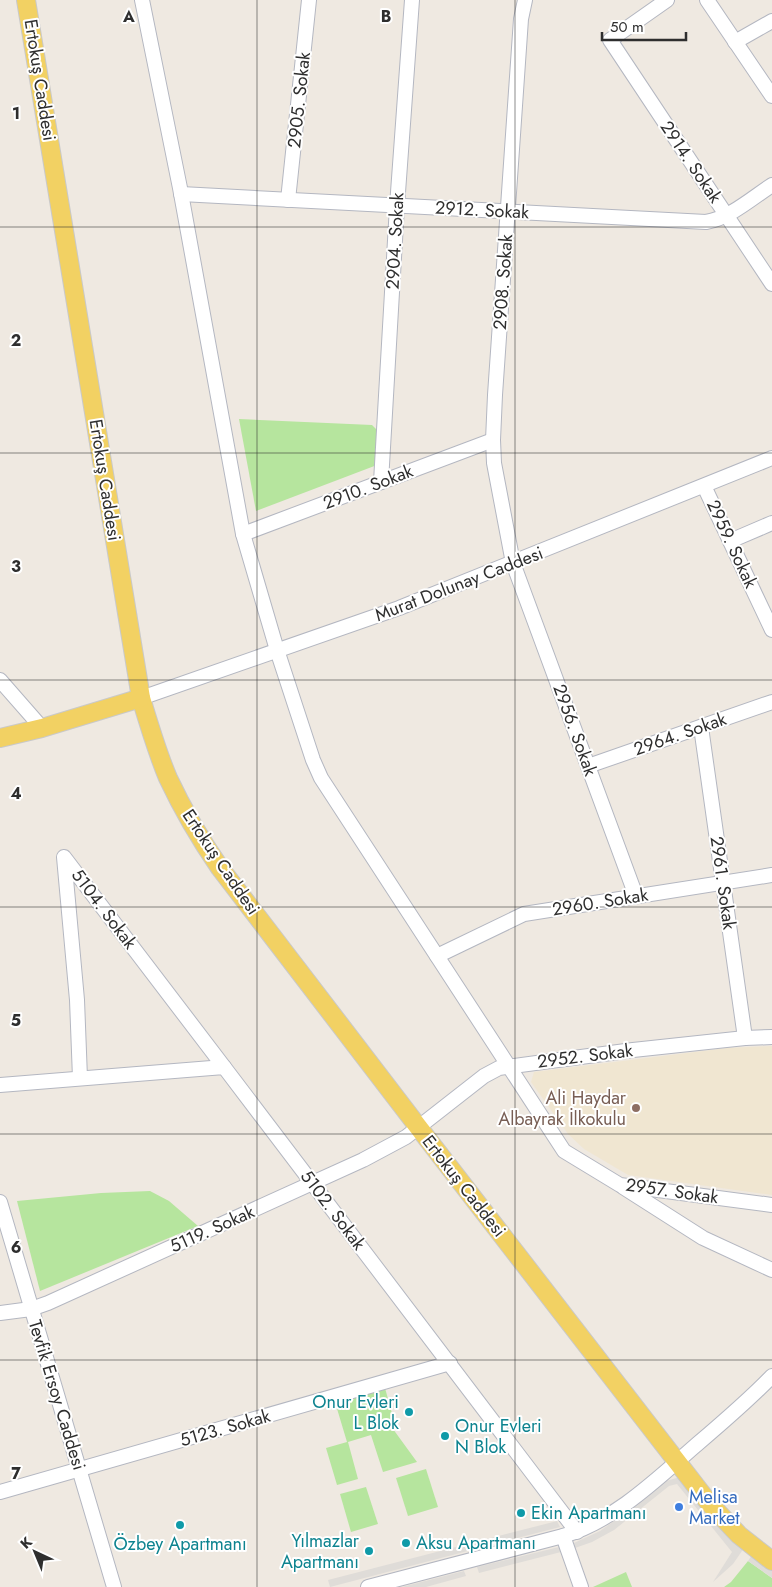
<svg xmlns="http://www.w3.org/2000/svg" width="772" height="1587" viewBox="0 0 772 1587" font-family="Jost,sans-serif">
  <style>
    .education { fill: #f0e6d1 }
    .green { fill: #b6e59e }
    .plaza { fill: #dfdcd8 }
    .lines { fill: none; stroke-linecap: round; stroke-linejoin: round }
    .minor-casing { stroke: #b4b7c1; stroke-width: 16 }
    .major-casing { stroke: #c9c9c9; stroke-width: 20 }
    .minor { stroke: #fff; stroke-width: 14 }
    .major { stroke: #f2d163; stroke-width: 18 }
    .grid { fill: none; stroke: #2e2e2e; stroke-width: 1; stroke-opacity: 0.55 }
    .education-dot { fill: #8d6e63; stroke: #fff; stroke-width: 2 }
    .culture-dot { fill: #0f9aa8; stroke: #fff; stroke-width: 2 }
    .shop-dot { fill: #3f7fe0; stroke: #fff; stroke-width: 2 }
    .labels { text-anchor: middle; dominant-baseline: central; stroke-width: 4; stroke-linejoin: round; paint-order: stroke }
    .street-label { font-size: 18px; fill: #2e2e2e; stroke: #fff }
    .education-label { font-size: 18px; fill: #785e54; stroke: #fff; text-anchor: end }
    .culture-label { font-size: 18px; fill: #0d838f; stroke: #fff; text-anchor: start }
    .shop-label { font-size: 18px; fill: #366cbe; stroke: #fff; text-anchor: start }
    .grid-label { font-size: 16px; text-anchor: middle; font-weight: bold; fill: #2e2e2e; stroke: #fff; stroke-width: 4; stroke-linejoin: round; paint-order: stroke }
  </style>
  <rect width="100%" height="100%" fill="#efe9e1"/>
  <!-- education -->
  <polygon class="education" points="772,1046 772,1195 628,1175 584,1149 568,1134 531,1082 534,1072 727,1048"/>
  <!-- green -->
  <g class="green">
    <polygon points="239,419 372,425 379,432 377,465 256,511"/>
    <polygon points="150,1191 169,1201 198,1226 40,1291 17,1201 101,1193"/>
    <polygon points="385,1388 396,1428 393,1429 417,1462 383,1472 371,1435 348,1442 358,1479 337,1485 326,1448 347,1442 335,1402"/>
    <polygon points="426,1469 438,1507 408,1516 396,1478"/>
    <polygon points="366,1487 378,1524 351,1532 340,1494"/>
    <polygon points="748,1561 772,1578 772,1587 724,1587 731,1582"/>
    <polygon points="626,1572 632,1587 593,1587"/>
  </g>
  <!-- plaza -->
  <g class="plaza">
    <polygon points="680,1477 744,1548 733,1564 713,1582 732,1552 677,1484 669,1486 614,1530 592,1542 575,1548 574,1543 600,1531 634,1507 666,1481"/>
    <polygon points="557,1521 560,1527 330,1587 328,1580"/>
    <polygon points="559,1547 561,1552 479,1573 477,1567"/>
    <polygon points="752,1555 772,1570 772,1578 748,1561"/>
    <polygon points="464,1571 466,1576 426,1587 402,1587"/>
  </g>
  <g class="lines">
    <!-- minor casing -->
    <g class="minor-casing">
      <g id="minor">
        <polyline points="142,0 180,188 243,534 277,650 313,760 321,778 564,1151 620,1185 772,1205"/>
        <polyline points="525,0 521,19 495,395 493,440 494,463 513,563 636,896"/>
        <polyline points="667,0 610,40 772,284"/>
        <polyline points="707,0 772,96"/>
        <polyline points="735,42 772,21"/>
        <path d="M 181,194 L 706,222 C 730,218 752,198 772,185"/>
        <polyline points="288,200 309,0"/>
        <polyline points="381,482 397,206 412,0"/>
        <polyline points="704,486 772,630"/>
        <polyline points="243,534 493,440"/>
        <polyline points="730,541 772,523"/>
        <polyline points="0,680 42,728"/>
        <polyline points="141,698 399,608 772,458"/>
        <polyline points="701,727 745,1038"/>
        <polyline points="588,766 772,702"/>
        <polyline points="437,956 524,914 772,875"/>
        <polyline points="80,1078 77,1000 64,857 224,1067"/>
        <polyline points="0,1085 224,1067 577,1532"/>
        <polyline points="623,1187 703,1238 772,1270"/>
        <polyline points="0,1202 114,1587"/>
        <polyline points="0,1313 31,1309 48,1303 363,1160 406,1137 484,1076 499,1068 633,1050 745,1038 772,1037"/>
        <polyline points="0,1492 450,1363"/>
        <polyline points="563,1536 581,1587"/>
        <path d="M 368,1587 L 563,1536 C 614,1521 656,1480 695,1446 C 722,1423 748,1401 772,1376"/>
      </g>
    </g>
    <!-- major casing -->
    <g class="major-casing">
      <g id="major">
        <path d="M 26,0 L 141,698 C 149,725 157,752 168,778 C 183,810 200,839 220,868 L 419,1128 L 709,1503 L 739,1535 L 772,1561"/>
        <polyline points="0,738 42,728 141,698"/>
      </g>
    </g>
    <!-- minor -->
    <use href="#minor" class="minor"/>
    <!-- major -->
    <use href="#major" class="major"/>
  </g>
  <!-- grid -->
  <path class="grid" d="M 257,0 L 257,1587M 515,0 L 515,1587M 0,227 L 772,227M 0,453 L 772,453M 0,680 L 772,680M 0,907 L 772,907M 0,1134 L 772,1134M 0,1360 L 772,1360"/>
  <!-- markers -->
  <circle class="education-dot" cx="636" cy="1108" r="5"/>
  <g class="culture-dot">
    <circle cx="409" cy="1412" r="5"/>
    <circle cx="445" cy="1436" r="5"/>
    <circle cx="521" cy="1513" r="5"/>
    <circle cx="180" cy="1525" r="5"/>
    <circle cx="406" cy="1543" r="5"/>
    <circle cx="369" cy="1551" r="5"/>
  </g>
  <circle class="shop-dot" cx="679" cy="1507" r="5"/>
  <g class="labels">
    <!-- street labels -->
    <g class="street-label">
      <text transform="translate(40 80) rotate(81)">Ertokuş Caddesi</text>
      <text transform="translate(299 100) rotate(-84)">2905. Sokak</text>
      <text transform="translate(691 162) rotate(56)">2914. Sokak</text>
      <text transform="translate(482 210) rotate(3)">2912. Sokak</text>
      <text transform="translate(395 241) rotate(-87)">2904. Sokak</text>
      <text transform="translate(503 282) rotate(-86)">2908. Sokak</text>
      <text transform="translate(105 480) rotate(81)">Ertokuş Caddesi</text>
      <text transform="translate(368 487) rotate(-21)">2910. Sokak</text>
      <text transform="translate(732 544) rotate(65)">2959. Sokak</text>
      <text transform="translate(459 584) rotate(-21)">Murat Dolunay Caddesi</text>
      <text transform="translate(575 730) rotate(70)">2956. Sokak</text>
      <text transform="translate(680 734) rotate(-19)">2964. Sokak</text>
      <text transform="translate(221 862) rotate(56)">Ertokuş Caddesi</text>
      <text transform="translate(723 883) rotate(82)">2961. Sokak</text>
      <text transform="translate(600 902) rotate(-9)">2960. Sokak</text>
      <text transform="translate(104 909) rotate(53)">5104. Sokak</text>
      <text transform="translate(585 1056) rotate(-7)">2952. Sokak</text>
      <text transform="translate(464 1186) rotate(52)">Ertokuş Caddesi</text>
      <text transform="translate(672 1191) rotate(8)">2957. Sokak</text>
      <text transform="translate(333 1210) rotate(53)">5102. Sokak</text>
      <text transform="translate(212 1229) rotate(-24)">5119. Sokak</text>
      <text transform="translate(57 1395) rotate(73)">Tevfik Ersoy Caddesi</text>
      <text transform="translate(225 1428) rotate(-16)">5123. Sokak</text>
    </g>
    <!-- education labels -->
    <g class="education-label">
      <text x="626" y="1098">Ali Haydar<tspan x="626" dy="21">Albayrak İlkokulu</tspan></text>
    </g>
    <!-- culture labels -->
    <g class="culture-label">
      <text x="399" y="1402" text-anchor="end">Onur Evleri<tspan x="399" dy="21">L Blok</tspan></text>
      <text x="455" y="1426">Onur Evleri<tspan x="455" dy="21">N Blok</tspan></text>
      <text x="531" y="1513">Ekin Apartmanı</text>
      <text x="359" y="1541" text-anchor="end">Yılmazlar<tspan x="359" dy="21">Apartmanı</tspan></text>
      <text x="416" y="1543">Aksu Apartmanı</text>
      <text x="180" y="1544" text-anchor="middle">Özbey Apartmanı</text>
    </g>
    <!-- shop labels -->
    <g class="shop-label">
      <text x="689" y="1497">Melisa<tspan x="689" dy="21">Market</tspan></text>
    </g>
  </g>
  <g class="grid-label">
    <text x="129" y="22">A</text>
    <text x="386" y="22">B</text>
    <text x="16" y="119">1</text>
    <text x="16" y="346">2</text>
    <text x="16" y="572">3</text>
    <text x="16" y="799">4</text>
    <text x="16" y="1026">5</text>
    <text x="16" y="1253">6</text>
    <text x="16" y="1479">7</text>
  </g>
  <!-- north arrow -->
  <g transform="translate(35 1552) rotate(316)" stroke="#ffffff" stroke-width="4" paint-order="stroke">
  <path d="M0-4L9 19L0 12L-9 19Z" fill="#2e2e2e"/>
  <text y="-8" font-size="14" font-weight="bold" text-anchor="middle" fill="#2e2e2e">K</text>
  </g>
  <!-- scale -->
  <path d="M602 32v8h84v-8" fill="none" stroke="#2e2e2e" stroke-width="2.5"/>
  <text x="610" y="32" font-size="15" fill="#2e2e2e" stroke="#ffffff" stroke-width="4" paint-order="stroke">50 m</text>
</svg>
